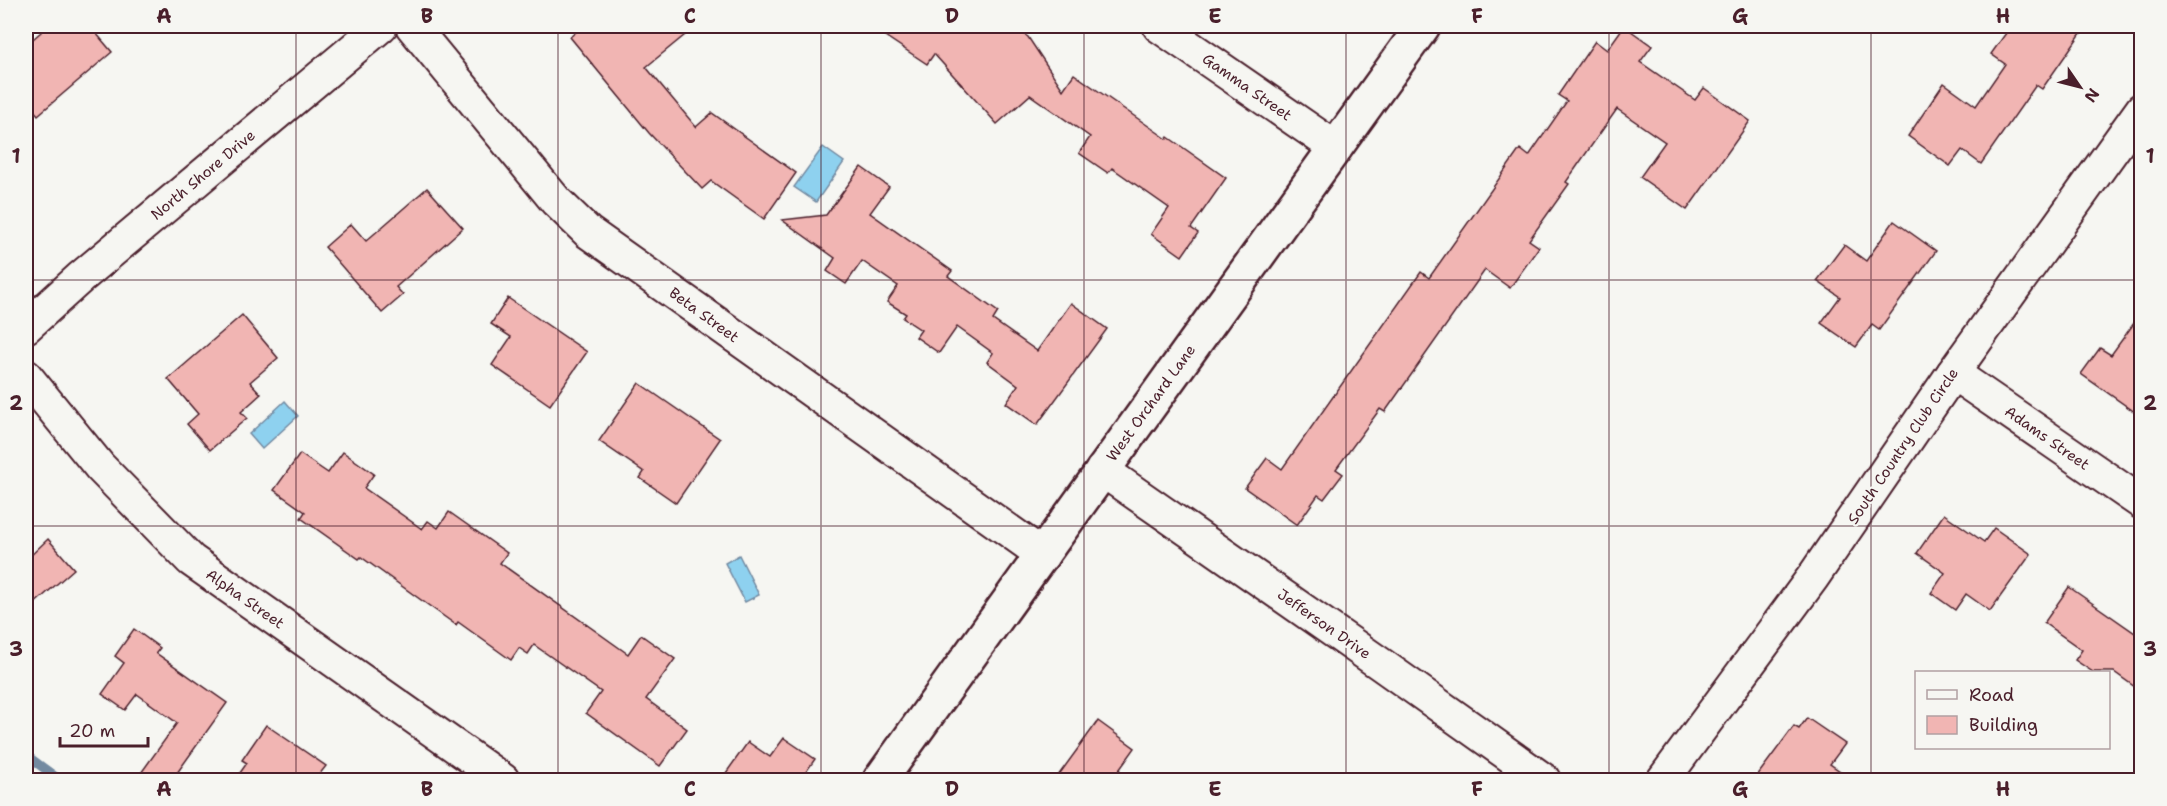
<svg xmlns="http://www.w3.org/2000/svg" width="2167" height="806" viewBox="0 0 2167 806" font-family="'Shantell Sans',sans-serif">
  <style>
    .water { fill: #8ed1ef; stroke: #738aa1; stroke-width: 1.5 }
    .lines { fill: none; stroke-linecap: round; stroke-linejoin: round }
    .stream { stroke: #738aa1; stroke-width: 9 }
    .building { fill: #f1b5b3; stroke: #4a1f2b; stroke-width: 1.5 }
    .minor-casing { stroke: #4a1f2b; stroke-width: 36 }
    .tertiary-casing { stroke: #4a1f2b; stroke-width: 38 }
    .minor { stroke: #f6f6f2; stroke-width: 32 }
    .tertiary { stroke: #f6f6f2; stroke-width: 33 }
    .grid { fill: none; stroke: #4a1f2b; stroke-width: 1.5; stroke-opacity: 0.55 }
    .labels { text-anchor: middle; dominant-baseline: central; stroke-width: 4.5; stroke-linejoin: round; paint-order: stroke }
    .street-label { font-size: 15px; fill: #4a1f2b; stroke: #f6f6f2 }
    .neatline { fill: none; stroke: #4a1f2b; stroke-width: 2 }
    .grid-label { font-size: 20px; text-anchor: middle; font-weight: bold; fill: #4a1f2b }
  </style>
  <rect width="100%" height="100%" fill="#f6f6f2"/>
  <filter id="ink" filterUnits="userSpaceOnUse"><feTurbulence type="fractalNoise" baseFrequency=".0167" numOctaves="2"/><feDisplacementMap in="SourceGraphic" scale="12" xChannelSelector="R" yChannelSelector="G"/><feConvolveMatrix kernelMatrix="1 2 1 2 8 2 1 2 1" color-interpolation-filters="sRGB"/></filter>
  <g filter="url(#ink)">
    <!-- water -->
    <g class="water">
      <polygon points="823,147 844,162 816,202 794,187"/>
      <polygon points="285,401 298,416 262,449 249,434"/>
      <polygon points="739,555 759,595 745,602 725,563"/>
    </g>
    <g class="lines">
      <!-- stream -->
      <polyline class="stream" points="26,755 60,780"/>
    </g>
    <!-- building -->
    <g class="building">
      <polygon points="48,26 90,26 112,52 38,115 26,101 26,45"/>
      <polygon points="583,26 696,26 646,67 696,127 712,113 796,173 764,219 711,181 702,189 649,133 570,37"/>
      <polygon points="870,26 1012,26 1028,37 1063,90 1074,74 1167,139 1168,137 1226,178 1191,228 1198,233 1182,256 1151,234 1169,208 1112,168 1108,173 1079,153 1090,137 1030,95 997,124 934,54 927,64"/>
      <polygon points="1624,26 1652,46 1640,62 1695,100 1704,88 1750,121 1687,210 1640,177 1665,142 1617,109 1566,182 1569,184 1529,240 1539,247 1510,288 1485,270 1385,412 1380,409 1336,469 1343,474 1324,499 1318,495 1297,525 1245,488 1267,458 1282,469 1421,272 1429,278 1520,149 1529,156 1567,101 1558,95 1595,41 1607,50"/>
      <polygon points="2011,26 2086,26 2042,89 2036,85 1981,164 1962,150 1950,166 1908,136 1944,83 1976,106 2005,64 1991,54"/>
      <polygon points="861,167 889,187 870,213 952,271 948,276 998,312 993,320 1037,351 1071,303 1107,329 1037,425 1006,403 1018,385 987,362 993,353 957,327 939,353 916,337 921,330 903,318 906,314 887,302 898,286 862,261 846,284 827,271 835,258 782,220 826,215"/>
      <polygon points="427,188 463,228 396,287 403,295 382,313 325,247 351,224 366,241"/>
      <polygon points="1894,221 1936,251 1879,330 1872,325 1856,347 1821,323 1840,297 1817,281 1844,245 1866,261"/>
      <polygon points="508,298 587,352 550,405 492,365 511,337 491,324"/>
      <polygon points="2142,312 2142,417 2081,374 2100,348 2111,355"/>
      <polygon points="242,315 278,358 250,382 261,394 241,412 247,418 210,450 187,424 198,414 168,379"/>
      <polygon points="639,383 720,439 676,503 640,478 644,472 599,441"/>
      <polygon points="343,452 374,474 364,488 422,529 428,521 438,528 449,512 507,553 500,563 628,654 641,635 675,659 646,699 687,729 660,766 586,713 601,692 534,645 528,654 519,648 511,660 458,622 456,625 361,557 359,559 301,518 305,512 274,490 300,454 328,473"/>
      <polygon points="1944,514 1984,542 1994,528 2031,554 1990,611 1966,594 1955,610 1931,593 1945,573 1917,553"/>
      <polygon points="48,539 74,569 26,611 26,560"/>
      <polygon points="2069,587 2142,638 2142,692 2114,672 2093,672 2075,660 2082,650 2044,623"/>
      <polygon points="134,629 160,648 156,653 227,703 172,780 136,780 177,723 137,694 125,710 102,694 124,663 115,656"/>
      <polygon points="1807,718 1845,744 1830,764 1853,780 1754,780 1794,726 1799,729"/>
      <polygon points="1098,721 1135,748 1112,780 1055,780"/>
      <polygon points="266,725 326,766 315,780 235,780 247,763 242,760"/>
      <polygon points="784,738 815,759 801,779 804,780 721,780 748,742 770,757"/>
    </g>
    <g class="lines">
      <!-- minor casing -->
      <g class="minor-casing">
        <g id="minor">
          <polyline points="412,26 556,201 588,232 1043,555"/>
          <polyline points="1159,26 1336,148"/>
          <polyline points="26,327 80,278 381,26"/>
          <polyline points="1953,373 2142,503"/>
          <polyline points="26,376 100,467 191,560 503,780"/>
          <polyline points="1102,470 1382,665 1544,780"/>
          <polyline points="1663,780 1813,577 1953,373 2142,109"/>
        </g>
      </g>
      <!-- tertiary casing -->
      <g class="tertiary-casing">
        <polyline id="tertiary" points="880,780 1423,26"/>
      </g>
      <!-- minor -->
      <use href="#minor" class="minor"/>
      <!-- tertiary -->
      <use href="#tertiary" class="tertiary"/>
    </g>
  </g>
  <!-- grid -->
  <path class="grid" d="M 296,26 L 296,780M 558,26 L 558,780M 821,26 L 821,780M 1084,26 L 1084,780M 1346,26 L 1346,780M 1609,26 L 1609,780M 1871,26 L 1871,780M 26,280 L 2142,280M 26,526 L 2142,526"/>
  <g class="labels">
    <!-- street labels -->
    <g class="street-label">
      <text transform="translate(1247 87) rotate(35)">Gamma Street</text>
      <text transform="translate(203 175) rotate(-40)">North Shore Drive</text>
      <text transform="translate(704 315) rotate(36)">Beta Street</text>
      <text transform="translate(1151 403) rotate(-54)">West Orchard Lane</text>
      <text transform="translate(2047 438) rotate(35)">Adams Street</text>
      <text transform="translate(1903 446) rotate(-56)">South Country Club Circle</text>
      <text transform="translate(245 599) rotate(35)">Alpha Street</text>
      <text transform="translate(1324 624) rotate(35)">Jefferson Drive</text>
    </g>
  </g>
  <!-- margin -->
  <rect width="2167" height="806" fill="none" stroke="#f6f6f2" stroke-width="66"/>
  <!-- legend -->
  <rect x="1915" y="671" width="195" height="78" fill="#f6f6f2" stroke="#b1a0a2" stroke-width="1.5"/>
  <rect x="1927" y="690" width="30" height="9" fill="#f6f6f2" stroke="#b1a0a2" stroke-width="1.5"/>
  <text x="1969" y="701" font-size="18" fill="#4a1f2b">Road</text>
  <rect x="1927" y="716" width="30" height="18" fill="#f1b5b3" stroke="#b1a0a2" stroke-width="1.5"/>
  <text x="1969" y="731" font-size="18" fill="#4a1f2b">Building</text>
  <!-- north arrow -->
  <g transform="translate(2080 87) rotate(125)" stroke="#f6f6f2" stroke-width="4.5" paint-order="stroke">
  <path d="M0-4.5L10 22L0 15L-10 22Z" fill="#4a1f2b"/>
  <text y="-9" font-size="16" font-weight="bold" text-anchor="middle" fill="#4a1f2b">N</text>
  </g>
  <!-- scale -->
  <path d="M60 737v9h88v-9" fill="none" stroke="#4a1f2b" stroke-width="3"/>
  <text x="69" y="737" font-size="18" fill="#4a1f2b" stroke="#f6f6f2" stroke-width="4.5" paint-order="stroke">20 m</text>
  <rect x="33" y="33" width="2101" height="740" class="neatline"/>
  <g class="grid-label">
    <text x="164" y="23">A</text>
    <text x="427" y="23">B</text>
    <text x="690" y="23">C</text>
    <text x="952" y="23">D</text>
    <text x="1215" y="23">E</text>
    <text x="1477" y="23">F</text>
    <text x="1740" y="23">G</text>
    <text x="2003" y="23">H</text>
    <text x="16" y="163">1</text>
    <text x="2150" y="163">1</text>
    <text x="16" y="410">2</text>
    <text x="2150" y="410">2</text>
    <text x="16" y="656">3</text>
    <text x="2150" y="656">3</text>
    <text x="164" y="796">A</text>
    <text x="427" y="796">B</text>
    <text x="690" y="796">C</text>
    <text x="952" y="796">D</text>
    <text x="1215" y="796">E</text>
    <text x="1477" y="796">F</text>
    <text x="1740" y="796">G</text>
    <text x="2003" y="796">H</text>
  </g>
</svg>
